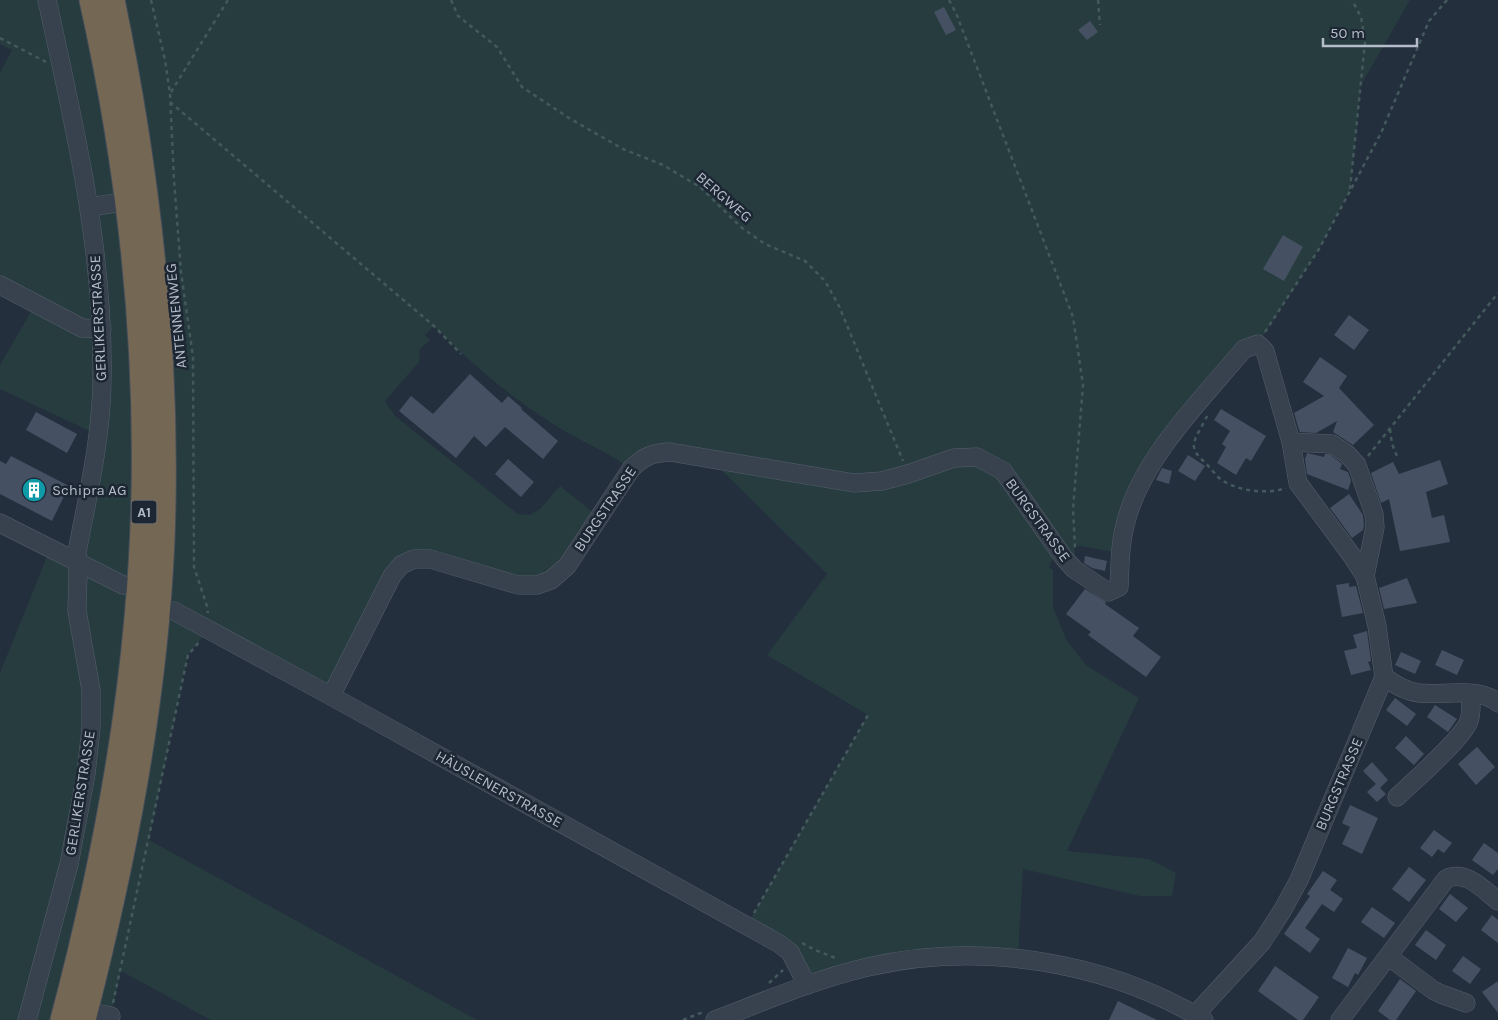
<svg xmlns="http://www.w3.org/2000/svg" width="1498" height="1020" viewBox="0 0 1498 1020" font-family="Karla,sans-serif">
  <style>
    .green { fill: #263c3f }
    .building { fill: #455162 }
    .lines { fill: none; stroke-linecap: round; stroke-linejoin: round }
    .minor-casing { stroke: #565f6c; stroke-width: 19 }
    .highway-casing { stroke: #434c59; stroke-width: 27 }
    .path { stroke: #44595c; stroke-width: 2.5; stroke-dasharray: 4 4; stroke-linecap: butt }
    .minor { stroke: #38414e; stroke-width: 18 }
    .highway { stroke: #746855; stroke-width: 25 }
    .labels { text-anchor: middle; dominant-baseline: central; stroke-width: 5; stroke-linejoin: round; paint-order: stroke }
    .shield { fill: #1d2633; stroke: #878f9c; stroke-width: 1 }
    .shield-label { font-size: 14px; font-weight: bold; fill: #b4bcc9 }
    .street-label { font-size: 15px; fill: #b4bcc9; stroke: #1d2633 }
    .poi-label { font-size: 15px; fill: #b4bcc9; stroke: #1d2633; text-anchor: start }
  </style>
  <rect width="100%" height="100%" fill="#242f3e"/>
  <!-- green -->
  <path class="green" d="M 0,0 L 1410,0 L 1361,85 L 1350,190 L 1319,249 L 1258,344 L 1168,440 L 1120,553 L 1075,545 L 1074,569 L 1064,558 L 1053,558 L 1049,568 L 1053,570 L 1053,607 L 1067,641 L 1087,666 L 1139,698 L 1067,851 L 1149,859 L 1176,873 L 1172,896 L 1140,896 L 1023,869 L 1018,958 L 970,955 L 807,985 L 802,972 L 747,925 L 868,715 L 767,655 L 827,574 L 710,459 L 670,452 L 631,469 C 608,452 582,442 558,427 C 512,399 472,364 434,326 L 425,335 L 430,340 L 420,349 L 419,362 L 385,401 L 395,416 L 518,514 L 530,515 L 540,509 L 560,486 L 599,517 L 567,566 L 537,585 L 430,559 L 401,565 L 331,696 L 208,630 L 188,655 L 149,840 L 477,1020 L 211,1020 L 121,971 L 110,1020 L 0,1020 L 0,673 L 50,549 L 77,562 L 98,435 L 0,389 L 0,365 L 32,310 L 0,293 L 0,73 L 12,50 L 0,44 Z"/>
  <!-- building -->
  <g class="building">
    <polygon points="944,7 956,30 946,35 934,12"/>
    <polygon points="1090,21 1098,32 1087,40 1078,30"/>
    <polygon points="1283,235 1303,247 1284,281 1263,269"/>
    <polygon points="1349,315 1369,330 1354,350 1334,335"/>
    <polygon points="1320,357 1347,376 1339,388 1374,425 1353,445 1333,432 1337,421 1316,433 1300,432 1299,430 1294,413 1324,396 1303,382"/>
    <polygon points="470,374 502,403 508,396 522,408 521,409 558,441 543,459 505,427 486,447 474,436 456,458 399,411 411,396 433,414"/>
    <polygon points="1221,409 1266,436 1251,461 1246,458 1236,475 1217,463 1226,447 1222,444 1230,431 1214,420"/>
    <polygon points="36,412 77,434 67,453 26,430"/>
    <polygon points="1307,453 1324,457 1325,454 1329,454 1340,462 1342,464 1340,469 1348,472 1351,481 1348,490 1307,474 1305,459"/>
    <polygon points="1188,455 1205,466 1195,481 1178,471"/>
    <polygon points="11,456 69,486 52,521 0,494 0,461 6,464"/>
    <polygon points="508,459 534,482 521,497 495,474"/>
    <polygon points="1440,460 1448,484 1426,492 1432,518 1444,515 1450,542 1400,551 1389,499 1381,503 1371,473 1393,462 1399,474"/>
    <polygon points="1162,468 1172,471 1169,484 1156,480"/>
    <polygon points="1349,494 1363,515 1364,526 1363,530 1352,538 1330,508"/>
    <polygon points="1085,556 1107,561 1105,571 1092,568 1084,563"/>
    <polygon points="1407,578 1417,603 1384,609 1379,588"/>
    <polygon points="1349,583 1349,587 1356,586 1363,613 1342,617 1336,585"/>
    <polygon points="1085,589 1106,602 1105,604 1139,628 1133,636 1161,657 1146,677 1088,635 1091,632 1066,614"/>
    <polygon points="1367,631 1371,661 1368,662 1371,670 1351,675 1344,651 1357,648 1353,635"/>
    <polygon points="1442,650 1464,660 1457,675 1435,665"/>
    <polygon points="1401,652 1421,661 1415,674 1395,665"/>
    <polygon points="1395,698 1416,714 1407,726 1386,710"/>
    <polygon points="1435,705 1457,719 1448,732 1427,717"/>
    <polygon points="1406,736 1424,754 1414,765 1395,748"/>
    <polygon points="1477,747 1495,767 1476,785 1458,764"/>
    <polygon points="1372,762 1388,780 1380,788 1386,794 1377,802 1367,792 1376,784 1363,771"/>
    <polygon points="1350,805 1378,818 1362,854 1342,844 1350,827 1342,823"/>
    <polygon points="1434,830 1452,843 1444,853 1438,849 1432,857 1420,848"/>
    <polygon points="1484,843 1498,853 1498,869 1493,875 1472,860"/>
    <polygon points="1409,867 1426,880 1409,902 1392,889"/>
    <polygon points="1323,871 1337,880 1330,890 1343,899 1334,912 1322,904 1305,928 1320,939 1310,953 1284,934 1310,896 1307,894"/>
    <polygon points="1450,894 1468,908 1456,922 1439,909"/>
    <polygon points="1372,907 1395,923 1384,938 1361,922"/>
    <polygon points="1492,915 1498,920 1498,943 1481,930"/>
    <polygon points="1426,930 1446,945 1436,960 1415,945"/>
    <polygon points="1348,948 1367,958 1358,975 1355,973 1348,987 1332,978"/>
    <polygon points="1463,956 1481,969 1470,984 1452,971"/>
    <polygon points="1275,966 1319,997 1303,1020 1298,1020 1258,991"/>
    <polygon points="1400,979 1416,991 1396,1020 1390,1020 1378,1011"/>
    <polygon points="1498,981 1498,1013 1482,992"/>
    <polygon points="1118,1001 1157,1020 1109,1020"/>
  </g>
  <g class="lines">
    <!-- minor casing -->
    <g class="minor-casing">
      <g id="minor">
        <polyline points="90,207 128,201"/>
        <polyline points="0,285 82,328 102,329"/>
        <polyline points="1291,442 1332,444 1347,454 1357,465 1374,514 1375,527 1365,576"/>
        <polyline points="0,523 123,585"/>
        <polyline points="174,611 331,696 778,943 790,952 807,985"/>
        <path d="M 1384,677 C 1396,685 1405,691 1419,693 C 1444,696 1479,686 1498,703"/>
        <path d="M 331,696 L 392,576 L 401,565 L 414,559 L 430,559 L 518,585 L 537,585 L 551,580 L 567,566 L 631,469 C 644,456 652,453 670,452 L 854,483 L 882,481 L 908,474 L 954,458 L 977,457 L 1003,471 L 1064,558 L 1074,569 L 1108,592 L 1119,587 C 1120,564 1120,540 1127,518 C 1144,456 1203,398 1244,349 L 1258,344 L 1265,351 L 1291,442 L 1298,483 L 1352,556 L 1365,576 L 1377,626 L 1384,677 L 1299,880 L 1282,911 L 1262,942 L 1195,1015"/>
        <path d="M 1397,797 C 1413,782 1463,738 1469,721 C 1472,712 1471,704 1470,694"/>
        <polyline points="1388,956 1433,990 1441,994 1466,1003"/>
        <polyline points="85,1011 111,1016"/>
        <path d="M 27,1020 L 69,864 L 86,774 L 91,728 L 91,690 L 77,611 L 78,572 L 77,552 C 88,494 102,436 102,377 C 104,249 74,124 47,0"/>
        <path d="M 715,1020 C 765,1001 816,979 868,967 C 980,941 1105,961 1204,1020"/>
        <path d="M 1340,1020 L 1446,879 C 1465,869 1484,890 1498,901"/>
      </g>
    </g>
    <!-- highway casing -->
    <g class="highway-casing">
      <g id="highway">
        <path d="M 63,1020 C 98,888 125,754 137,618 C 156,411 137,202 92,0"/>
        <path d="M 83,1020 C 123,863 155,703 162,540 C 169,358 149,178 112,0"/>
      </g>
    </g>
    <!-- path -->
    <g class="path">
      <polyline points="151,0 165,60 170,94 174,180 181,272 193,357 194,567 207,606 208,613"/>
      <polyline points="451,0 458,16 497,47 522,87 569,118 623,149 663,165 700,187 742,228 765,244 805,261 825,281 839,306 903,461"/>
      <polyline points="949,0 956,13 1073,317 1083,385 1073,509 1075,548"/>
      <polyline points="1098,0 1100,25"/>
      <polyline points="0,38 46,62"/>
      <polyline points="171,92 228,0"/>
      <polyline points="170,102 434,326 461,354"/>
      <polyline points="1350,189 1365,42 1361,17 1352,0"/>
      <polyline points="1265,332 1319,249 1381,133 1429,21 1447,0"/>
      <path d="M 1207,416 C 1204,424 1192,440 1194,447 C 1195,454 1201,458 1205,463 C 1210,467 1214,473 1218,477 C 1234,491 1266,495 1286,488"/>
      <polyline points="1390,429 1392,444 1397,456"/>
      <polyline points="1368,456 1498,293"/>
      <polyline points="754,913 868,715"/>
      <polyline points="802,943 815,950 838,959"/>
      <polyline points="769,983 783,970"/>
      <polyline points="113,1003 188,655 200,641"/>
      <polyline points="683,1020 703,1012"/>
    </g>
    <!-- minor -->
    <use href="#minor" class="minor"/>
    <!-- highway -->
    <use href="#highway" class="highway"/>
  </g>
  <!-- icons -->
  <defs>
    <g id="building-disc" transform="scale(1.25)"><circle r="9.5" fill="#0f9aa8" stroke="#1d2633"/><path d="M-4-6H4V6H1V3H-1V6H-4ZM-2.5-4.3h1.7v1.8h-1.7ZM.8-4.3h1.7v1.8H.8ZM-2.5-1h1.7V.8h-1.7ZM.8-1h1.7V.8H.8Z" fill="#fff"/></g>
  </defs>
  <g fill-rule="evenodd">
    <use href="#building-disc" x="34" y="490"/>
  </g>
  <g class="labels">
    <!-- shield labels -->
    <rect class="shield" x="131.5" y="500.5" width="25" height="23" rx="4"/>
    <g class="shield-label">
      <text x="144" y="512">A1</text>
    </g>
    <!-- street labels -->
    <g class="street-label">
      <text transform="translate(724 197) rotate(41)">BERGWEG</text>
      <text transform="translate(176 316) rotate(-96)">ANTENNENWEG</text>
      <text transform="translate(98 318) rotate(-93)">GERLIKERSTRASSE</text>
      <text transform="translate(605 509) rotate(-56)">BURGSTRASSE</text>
      <text transform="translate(1038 520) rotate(54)">BURGSTRASSE</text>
      <text transform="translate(1339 784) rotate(-67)">BURGSTRASSE</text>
      <text transform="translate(499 789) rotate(29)">HÄUSLENERSTRASSE</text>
      <text transform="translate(80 793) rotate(-81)">GERLIKERSTRASSE</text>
    </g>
    <!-- poi labels -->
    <g class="poi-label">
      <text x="52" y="490">Schipra AG</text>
    </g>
  </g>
  <!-- scale -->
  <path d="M1323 38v8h94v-8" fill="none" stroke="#b4bcc9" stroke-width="2.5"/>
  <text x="1330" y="38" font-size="15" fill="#b4bcc9" stroke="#1d2633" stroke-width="4" paint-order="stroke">50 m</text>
</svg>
